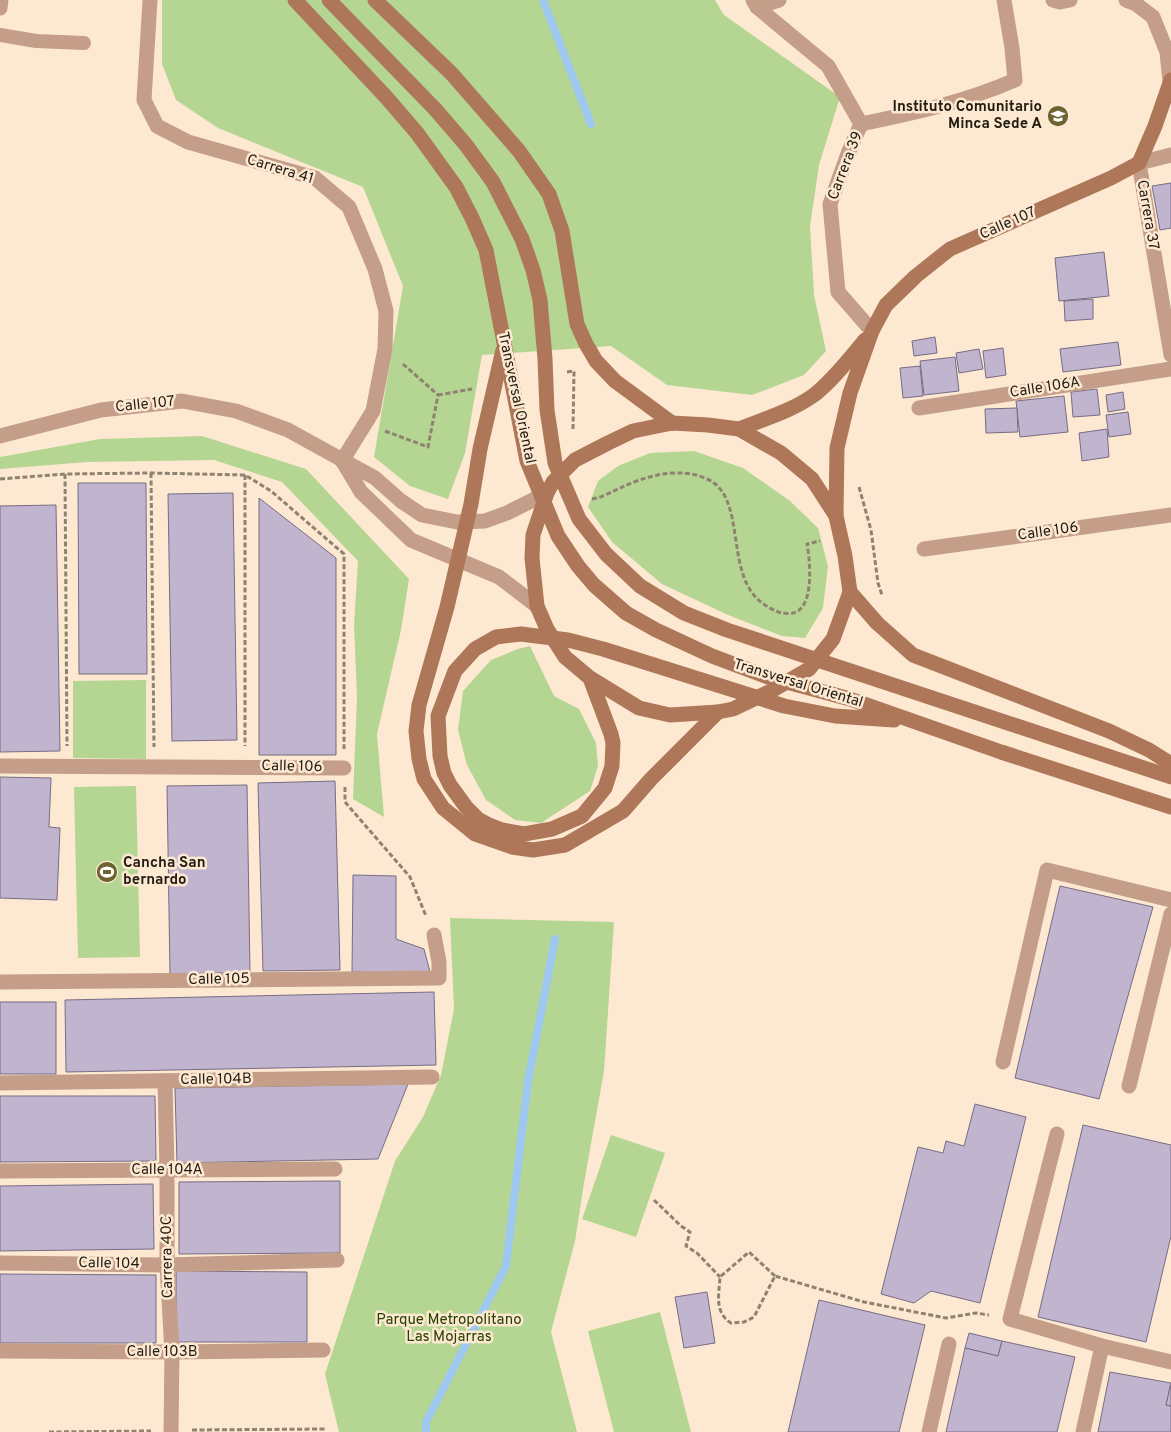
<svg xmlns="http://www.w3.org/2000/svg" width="1171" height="1432" viewBox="0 0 1171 1432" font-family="Overpass,sans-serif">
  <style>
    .green { fill: #b5d593 }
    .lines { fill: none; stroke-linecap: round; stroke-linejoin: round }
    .stream { stroke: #9fc8f1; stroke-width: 8 }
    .building { fill: #c0b4ce; stroke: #776c84 }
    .path { stroke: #8f8271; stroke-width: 3; stroke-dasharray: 5 2.5; stroke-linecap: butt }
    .service { stroke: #c49e89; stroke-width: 14 }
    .minor { stroke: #c49e89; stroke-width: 15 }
    .tertiary { stroke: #c49e89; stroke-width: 15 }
    .secondary { stroke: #ae7759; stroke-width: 15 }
    .labels { text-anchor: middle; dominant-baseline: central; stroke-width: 5; stroke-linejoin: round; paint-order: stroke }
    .poi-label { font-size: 15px; font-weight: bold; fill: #231c13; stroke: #fde9d1; text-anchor: end }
    .street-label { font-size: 15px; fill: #231c13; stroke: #fde9d1 }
    .park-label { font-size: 15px; fill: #284000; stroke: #fde9d1 }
  </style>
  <rect width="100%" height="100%" fill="#fde9d1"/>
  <!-- green -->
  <g class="green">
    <polygon points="162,0 715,0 724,15 840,97 819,165 810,226 814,295 826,351 804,375 752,395 667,385 611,346 482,355 465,453 448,499 410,486 374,457 403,286 363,187 218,128 176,100 162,64"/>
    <polygon points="202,436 306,469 409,579 401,630 377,734 384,817 353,799 357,697 354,625 358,561 282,482 214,460 87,462 0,469 0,457 100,439"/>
    <polygon points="694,451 743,468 790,501 818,528 828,566 823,608 805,638 782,636 728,615 662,584 612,542 588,507 598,481 618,466 650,453"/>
    <polygon points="530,646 554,696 579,709 596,743 598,766 590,791 541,823 515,820 486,800 467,765 458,730 463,691 491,660 518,649"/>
    <polygon points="146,680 146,759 73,758 73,681"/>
    <polygon points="136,786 140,957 78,958 74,787"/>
    <polygon points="450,918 614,922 604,1071 584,1183 575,1241 551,1332 577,1432 339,1432 325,1374 395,1161 423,1117 441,1075 454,1009"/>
    <polygon points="611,1135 665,1153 636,1237 582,1219"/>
    <polygon points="660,1312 691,1432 614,1432 588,1331"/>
  </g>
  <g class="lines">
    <!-- stream -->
    <g class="stream">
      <polyline points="543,0 591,124"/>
      <polyline points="426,1432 426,1422 506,1266 528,1081 555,939"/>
    </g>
  </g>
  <!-- building -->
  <g class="building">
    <polygon points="1171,183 1171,228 1160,230 1152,186"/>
    <polygon points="1104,252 1109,296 1059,301 1055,258"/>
    <polygon points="1093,299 1093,319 1065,321 1064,301"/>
    <polygon points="935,337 937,353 914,356 912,341"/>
    <polygon points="1118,342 1121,365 1063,372 1060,349"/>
    <polygon points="1003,348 1006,375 986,378 983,351"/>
    <polygon points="979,349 983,369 959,373 956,353"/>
    <polygon points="955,357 959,391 924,395 920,361"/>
    <polygon points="920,366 923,396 903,398 900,368"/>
    <polygon points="1097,389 1100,415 1073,417 1071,392"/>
    <polygon points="1123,392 1125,409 1108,412 1106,395"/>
    <polygon points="1064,396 1068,432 1020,437 1016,401"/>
    <polygon points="1017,408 1018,432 986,433 985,409"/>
    <polygon points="1128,412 1131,434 1109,437 1106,415"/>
    <polygon points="1107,429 1109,457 1082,461 1079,433"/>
    <polygon points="78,483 146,483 147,674 79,674"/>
    <polygon points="233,493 237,740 172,741 168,494"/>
    <polygon points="259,498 336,558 336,755 259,755"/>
    <polygon points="56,505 60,751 0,752 0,506"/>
    <polygon points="0,777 51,778 49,827 60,828 57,900 0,898"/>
    <polygon points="335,781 340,970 263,971 258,783"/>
    <polygon points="247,785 250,972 170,974 167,786"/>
    <polygon points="353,875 396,876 396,939 424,949 430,972 352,972"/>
    <polygon points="1060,886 1153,907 1099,1099 1015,1078"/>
    <polygon points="434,992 436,1065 66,1072 65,1000"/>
    <rect x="0" y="1002" width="56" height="72"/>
    <polygon points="408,1084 378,1159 177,1163 175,1088"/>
    <polygon points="0,1096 155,1096 156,1161 0,1162"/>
    <polygon points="975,1104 1026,1117 980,1303 931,1291 914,1303 881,1294 918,1147 943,1153 946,1141 964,1146"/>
    <polygon points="1083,1125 1171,1145 1171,1236 1146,1342 1038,1317"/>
    <polygon points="340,1181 340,1253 179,1254 179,1182"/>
    <polygon points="153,1184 154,1249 0,1251 0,1186"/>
    <polygon points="176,1271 307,1272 307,1342 176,1342"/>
    <polygon points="0,1274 156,1275 156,1343 0,1343"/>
    <polygon points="707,1292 715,1343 684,1348 675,1297"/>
    <polygon points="819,1300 925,1325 899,1432 788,1432"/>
    <polygon points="969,1333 1002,1341 998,1356 965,1348"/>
    <polygon points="1002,1341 1075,1357 1057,1432 946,1432 965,1348 998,1356"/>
    <polygon points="1110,1372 1171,1383 1166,1405 1171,1406 1171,1432 1098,1432"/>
    <polygon points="1171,1383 1171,1406 1166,1405"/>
  </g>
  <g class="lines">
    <!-- path -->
    <g class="path">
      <polyline points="403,364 438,395"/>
      <polyline points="567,372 574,371 573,429"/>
      <polyline points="438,395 472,389"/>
      <polyline points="385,431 428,447 438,395"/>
      <polyline points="151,473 154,747"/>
      <polyline points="65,474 67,746"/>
      <polyline points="245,475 245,746"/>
      <polyline points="0,479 65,474 151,473 245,475 271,491 344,554 344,749"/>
      <polyline points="859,487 871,530 878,583 882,595"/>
      <path d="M 592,499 C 601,498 611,492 620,488 C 646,476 679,466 707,479 C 749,497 722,578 765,605 C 770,608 776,612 782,613 C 785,613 790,614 793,613 C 815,608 810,560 807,544 L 820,541"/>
      <polyline points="345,787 345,802 410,877 426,916"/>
      <polyline points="654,1200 681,1226 690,1232 686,1246 697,1253 720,1277"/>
      <path d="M 775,1276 L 749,1252 L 720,1277 C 719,1295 714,1312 731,1323 L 744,1322 L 754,1317 L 775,1276 L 864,1302 L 946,1318 L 976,1313 L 989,1315"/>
      <polyline points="192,1430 326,1429"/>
      <polyline points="49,1432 151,1431"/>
    </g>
    <!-- service -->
    <polyline class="service" points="0,35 36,41 84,43"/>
    <!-- minor -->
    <g class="minor">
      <polyline points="150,0 144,100 157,126 188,142 315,178 349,207 375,269 386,311 385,349 373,411 342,461"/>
      <polyline points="753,0 757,7 828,66 861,124"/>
      <polyline points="1053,0 1060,2 1070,0"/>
      <polyline points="1126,0 1136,4 1153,17 1167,52 1170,82"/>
      <polyline points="757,7 779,0"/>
      <polyline points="0,8 1,0"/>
      <path d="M 861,124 C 914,113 965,102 1015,80 L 1012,48 L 1004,0"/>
      <polyline points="861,124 849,151 830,204 838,292 872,331"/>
      <polyline points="1171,155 1139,163 1171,355"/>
      <polyline points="919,408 1171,369"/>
      <polyline points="924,549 1171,515"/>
      <polyline points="0,766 344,768"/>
      <polyline points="0,982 439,978 439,962 434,935"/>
      <polyline points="1003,1062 1047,870 1171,900"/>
      <polyline points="165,1081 167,1171 167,1265 172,1352 171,1432"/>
      <polyline points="0,1083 432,1077"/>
      <polyline points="1129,1086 1171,914"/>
      <polyline points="1057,1134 1010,1319 1102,1346 1171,1362"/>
      <polyline points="0,1171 335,1169"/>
      <polyline points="0,1263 167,1265 337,1260"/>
      <polyline points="0,1351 172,1352 323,1350"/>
      <polyline points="929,1432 949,1344"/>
      <polyline points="1083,1432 1102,1346"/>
    </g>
    <!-- tertiary -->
    <g class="tertiary">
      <polyline points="0,436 101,410 182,401 236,411 288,430 375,478 401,501 422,515 457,522 485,521 507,513 547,493"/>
      <polyline points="343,462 361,492 411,540 499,577 537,606"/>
    </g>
    <!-- secondary -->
    <g class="secondary">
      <polyline points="295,0 386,97 417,133 456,187 472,218 486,250 527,461 558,536 578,566 594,585 626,613 656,630 712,656 768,677 850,699 1001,752 1171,807"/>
      <polyline points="329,0 435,109 466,145 493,182 522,239 533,270 540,300 545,359 547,410 555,463 579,519 606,554 640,586 684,613 727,630 1171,777"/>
      <polyline points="375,0 452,74 519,151 549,194 562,231 577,324 586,344 596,361 615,381 672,423"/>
      <polyline points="503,350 480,449 471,504 447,607 419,705 416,731 419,759 424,779 443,808 475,834 512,847 533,850 565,845 623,811 651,779 718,712"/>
      <polygon points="672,423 708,425 739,429 781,453 812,479 836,516 845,556 850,592 833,639 809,669 771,691 733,709 718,712 670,715 639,708 590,678 565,657 547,629 537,606 532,558 533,535 547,493 553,482 575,460 608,443 633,431"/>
      <path d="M 739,429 C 764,419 792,411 814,395 C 833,380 849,359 865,340"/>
      <polyline points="836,516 837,448 850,393 872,331 886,305 916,276 950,249 1111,178 1139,163 1155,126 1171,80"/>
      <polyline points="850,592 877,623 913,655 1109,731 1149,750 1171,764"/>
      <polyline points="590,678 611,734 613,743 612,766 605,788 582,816 552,829 524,834 502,830 489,825 478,819 466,807 450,785 444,773 440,756 438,716 455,671 475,649 496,637 521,634 568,640 603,649 784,706 835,716 894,720"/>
    </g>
  </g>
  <!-- icons -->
  <defs>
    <g id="school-disc" transform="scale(1.125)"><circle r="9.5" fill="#6d6330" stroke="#fde9d1"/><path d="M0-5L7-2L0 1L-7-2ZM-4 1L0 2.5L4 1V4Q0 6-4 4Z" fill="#fff"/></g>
    <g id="stadium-disc" transform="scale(1.125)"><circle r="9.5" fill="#6d6330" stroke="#fde9d1"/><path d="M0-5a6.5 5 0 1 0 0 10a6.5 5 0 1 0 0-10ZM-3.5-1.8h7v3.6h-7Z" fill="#fff"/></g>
  </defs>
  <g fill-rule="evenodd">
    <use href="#school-disc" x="1058" y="116"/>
    <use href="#stadium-disc" x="107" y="872"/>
  </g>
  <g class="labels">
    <!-- poi labels -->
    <g class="poi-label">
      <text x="1042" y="107">Instituto Comunitario<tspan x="1042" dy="17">Minca Sede A</tspan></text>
      <text x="123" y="863" text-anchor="start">Cancha San<tspan x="123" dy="17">bernardo</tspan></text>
    </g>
    <!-- street labels -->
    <g class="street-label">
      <text transform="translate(846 166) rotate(-69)">Carrera 39</text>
      <text transform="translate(280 170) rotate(17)">Carrera 41</text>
      <text transform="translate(1147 215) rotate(80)">Carrera 37</text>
      <text transform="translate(1008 224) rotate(-24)">Calle 107</text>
      <text transform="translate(1045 388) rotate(-9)">Calle 106A</text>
      <text transform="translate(516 398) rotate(78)">Transversal Oriental</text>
      <text transform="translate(145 405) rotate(-6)">Calle 107</text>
      <text transform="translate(1048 532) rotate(-8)">Calle 106</text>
      <text transform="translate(798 684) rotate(17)">Transversal Oriental</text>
      <text transform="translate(292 767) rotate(1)">Calle 106</text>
      <text transform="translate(219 980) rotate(-1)">Calle 105</text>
      <text transform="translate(216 1080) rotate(-1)">Calle 104B</text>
      <text x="167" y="1170">Calle 104A</text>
      <text transform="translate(168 1257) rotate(-91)">Carrera 40C</text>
      <text transform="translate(109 1264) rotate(1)">Calle 104</text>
      <text x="162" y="1352">Calle 103B</text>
    </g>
    <!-- park labels -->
    <g class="park-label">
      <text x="449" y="1320">Parque Metropolitano<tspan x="449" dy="17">Las Mojarras</tspan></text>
    </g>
  </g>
</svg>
